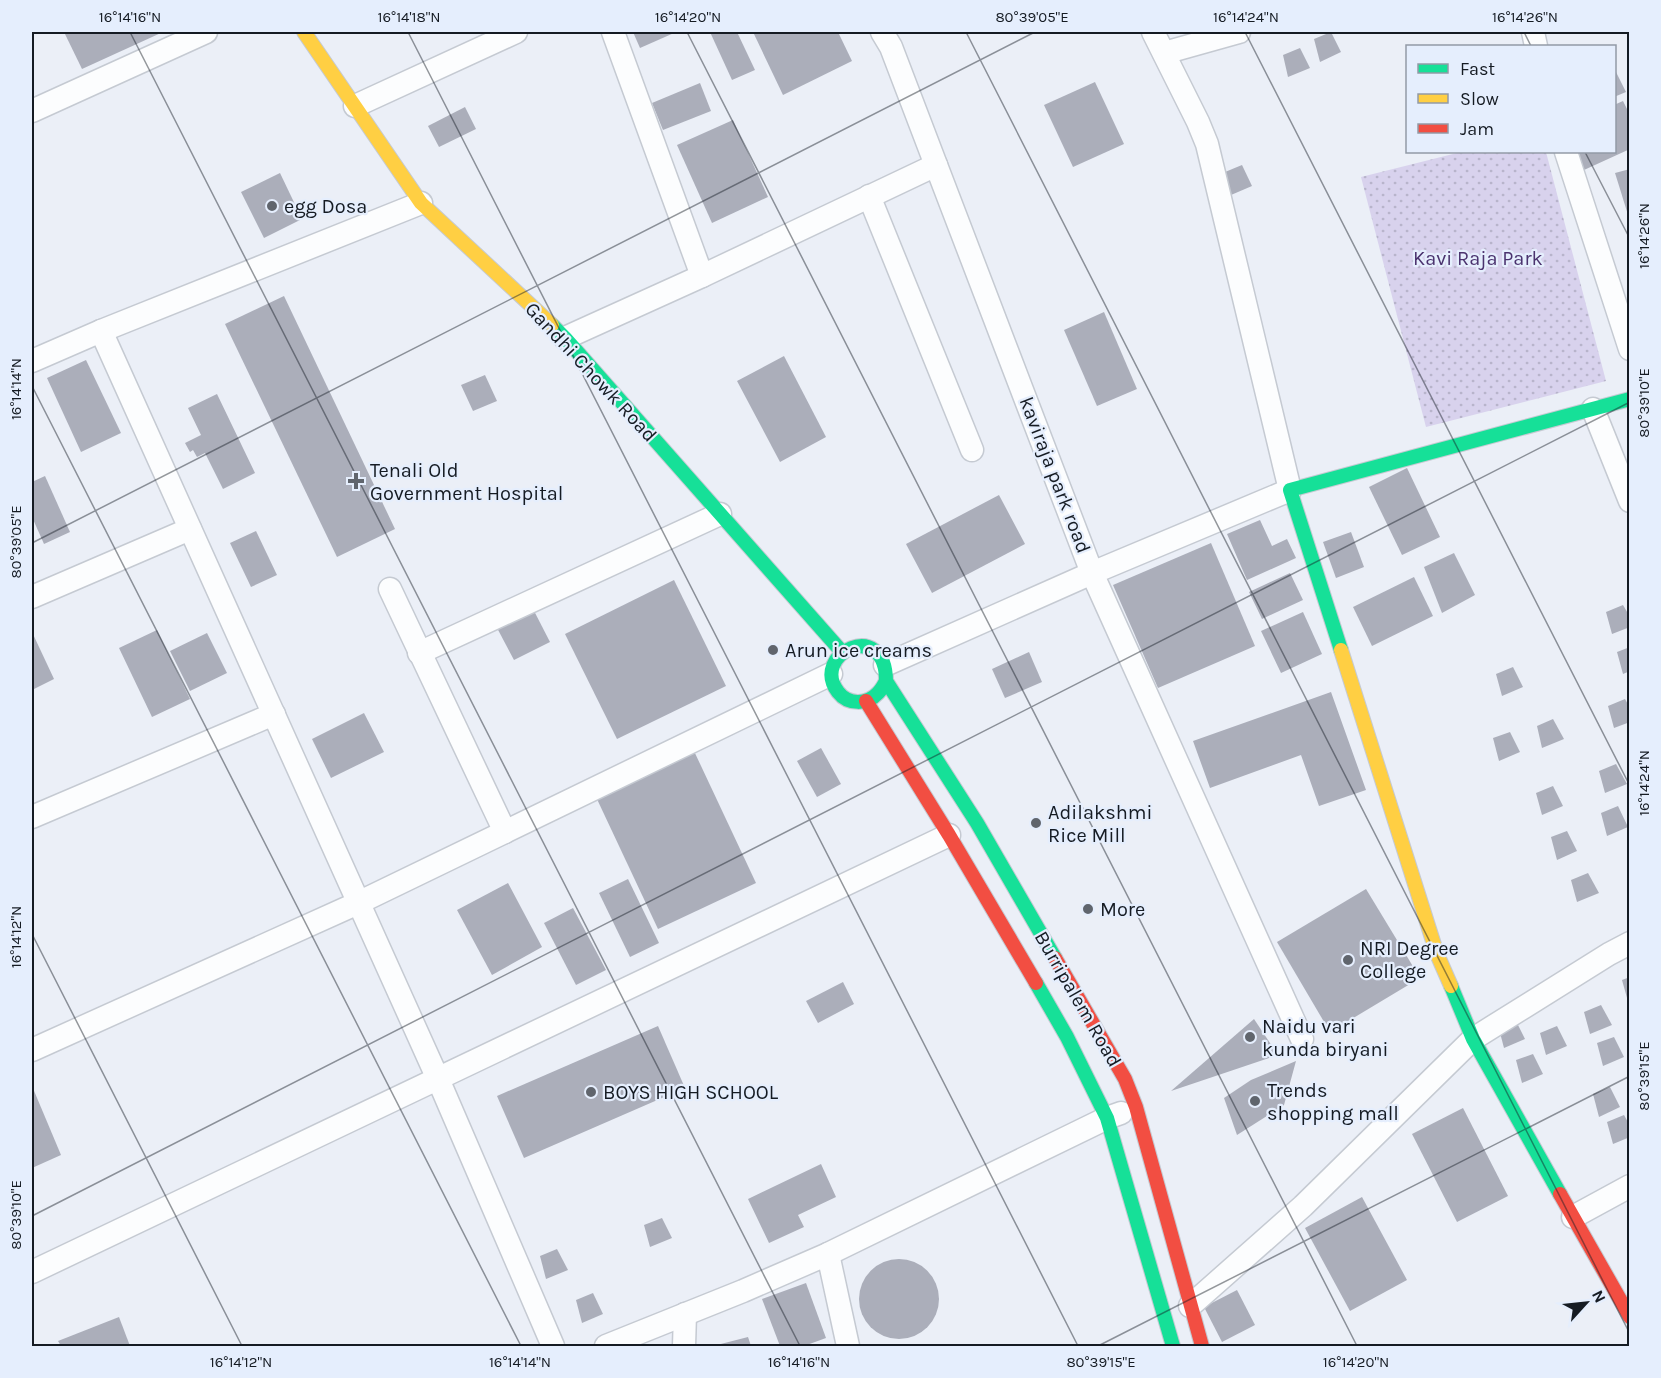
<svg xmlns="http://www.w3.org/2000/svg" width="1661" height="1378" viewBox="0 0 1661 1378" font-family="Karla,sans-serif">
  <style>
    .grass { fill: url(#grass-dots) }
    .building { fill: #abaeba }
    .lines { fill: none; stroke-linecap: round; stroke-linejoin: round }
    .street-casing { stroke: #c5cad2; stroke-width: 25 }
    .fast-casing { stroke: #c5cad2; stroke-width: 16 }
    .slow-casing { stroke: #c5cad2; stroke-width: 16 }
    .jam-casing { stroke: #c5cad2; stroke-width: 16 }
    .street { stroke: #fcfdfe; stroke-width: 22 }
    .fast { stroke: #16e098; stroke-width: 14 }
    .slow { stroke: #ffcf43; stroke-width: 14 }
    .jam { stroke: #f24e42; stroke-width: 14 }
    .ticks { fill: none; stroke: #151b23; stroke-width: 1.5; stroke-opacity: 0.45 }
    .poi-dot { fill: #60656d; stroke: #e5eefd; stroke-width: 2 }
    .labels { text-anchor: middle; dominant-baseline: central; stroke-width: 4.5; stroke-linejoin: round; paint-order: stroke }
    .poi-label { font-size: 20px; fill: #151b23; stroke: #e5eefd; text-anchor: start }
    .park-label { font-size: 20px; fill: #4b336f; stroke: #e5eefd }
    .street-label { font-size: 20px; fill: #151b23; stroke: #e5eefd }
    .neatline { fill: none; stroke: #151b23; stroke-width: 2 }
    .ticks-label { font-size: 15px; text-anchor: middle; fill: #151b23 }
  </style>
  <defs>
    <pattern id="grass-dots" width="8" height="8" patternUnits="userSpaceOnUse" patternTransform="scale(1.5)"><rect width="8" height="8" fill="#d8d2ed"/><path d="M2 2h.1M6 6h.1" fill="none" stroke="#b8b4cb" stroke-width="1.8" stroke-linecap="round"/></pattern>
  </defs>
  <rect width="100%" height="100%" fill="#ebeff7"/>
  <!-- grass -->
  <polygon class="grass" points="1461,152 1546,152 1606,381 1426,427 1361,177"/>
  <!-- building -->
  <g class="building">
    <polygon points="64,32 163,32 82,69"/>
    <polygon points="633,32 673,32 674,33 640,48"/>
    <polygon points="710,32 737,32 755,70 732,80"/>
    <polygon points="753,32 838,32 852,61 783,95"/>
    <polygon points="1331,32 1341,52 1320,62 1314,39"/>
    <polygon points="1300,48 1310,68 1288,77 1283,55"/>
    <polygon points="1614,68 1626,92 1614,97"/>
    <polygon points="1095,82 1124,144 1073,167 1044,105"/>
    <polygon points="700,83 711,111 663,130 652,103"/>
    <polygon points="1623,101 1630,115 1630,149 1584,170 1576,152 1614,152 1614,105"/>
    <polygon points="465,107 476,129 439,147 428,126"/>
    <polygon points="733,120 768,197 712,223 677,145"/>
    <polygon points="1242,165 1252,186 1231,195 1225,172"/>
    <polygon points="1630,169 1630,218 1629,218 1615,173"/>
    <polygon points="280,173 302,219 264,238 241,192"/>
    <polygon points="284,296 395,529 337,557 225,324"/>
    <polygon points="1104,312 1137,389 1097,406 1064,330"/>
    <polygon points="784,356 826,437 780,462 737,381"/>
    <polygon points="86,360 121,433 81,452 47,378"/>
    <polygon points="485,375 497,401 473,411 461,385"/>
    <polygon points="217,394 255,473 223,489 205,453 197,457 193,450 190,452 185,443 201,435 188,408"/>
    <polygon points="1407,468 1440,537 1402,555 1369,487"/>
    <polygon points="45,476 70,532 44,544 32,517 32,482"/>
    <polygon points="999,495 1025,544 932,593 906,544"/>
    <polygon points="1260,520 1272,546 1287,539 1296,558 1247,580 1227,534"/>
    <polygon points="256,531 277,575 251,587 230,543"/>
    <polygon points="1351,532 1364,567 1336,578 1323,542"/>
    <polygon points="1211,543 1255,646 1158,688 1113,585"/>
    <polygon points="1454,553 1475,595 1442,613 1424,567"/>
    <polygon points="1290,573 1303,600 1262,619 1249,592"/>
    <polygon points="1414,577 1433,616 1372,646 1353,607"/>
    <polygon points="674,580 726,686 617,739 565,634"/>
    <polygon points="1623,605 1630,617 1630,627 1612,634 1606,612"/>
    <polygon points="532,607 550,642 514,660 496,626"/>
    <polygon points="1303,612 1322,654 1281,673 1261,631"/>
    <polygon points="157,630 190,699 152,717 119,648"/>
    <polygon points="32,632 54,679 32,690"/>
    <polygon points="207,633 227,673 190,691 170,651"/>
    <polygon points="1630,647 1630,671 1623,674 1617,652"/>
    <polygon points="1029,652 1042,682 1005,698 992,669"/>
    <polygon points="1513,667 1523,687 1502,696 1496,674"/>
    <polygon points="1331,692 1366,790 1319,806 1301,755 1210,788 1193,741"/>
    <polygon points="1625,699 1630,708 1630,722 1614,728 1608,706"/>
    <polygon points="364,713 384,752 331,778 312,739"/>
    <polygon points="1553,719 1564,739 1542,748 1537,726"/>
    <polygon points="1510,732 1520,752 1499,761 1493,738"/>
    <polygon points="821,748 841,784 817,797 797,761"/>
    <polygon points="694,751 756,883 658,929 596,797"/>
    <polygon points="1616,764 1627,784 1605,793 1599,771"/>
    <polygon points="1553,786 1563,806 1542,815 1536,793"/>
    <polygon points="1618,806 1628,827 1607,836 1601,813"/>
    <polygon points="1567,831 1577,851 1557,860 1551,837"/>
    <polygon points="1588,873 1599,893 1577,902 1571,880"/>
    <polygon points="628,879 659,943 630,957 599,893"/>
    <polygon points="508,883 542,947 492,975 457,910"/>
    <polygon points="1366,889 1420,978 1330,1032 1277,942"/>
    <polygon points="573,908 606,970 576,985 544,923"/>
    <polygon points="1630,977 1630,1005 1629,1005 1622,980"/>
    <polygon points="843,982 854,1004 818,1023 806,1001"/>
    <polygon points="1601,1005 1612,1025 1590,1034 1584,1012"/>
    <polygon points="1254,1019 1278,1055 1171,1091"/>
    <polygon points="1515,1019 1525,1039 1504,1048 1498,1025"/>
    <polygon points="658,1026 685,1088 524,1158 497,1096"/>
    <polygon points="1557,1026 1567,1046 1546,1055 1540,1033"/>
    <polygon points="1614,1037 1624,1057 1603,1066 1597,1043"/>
    <polygon points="1533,1054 1543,1074 1522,1083 1516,1060"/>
    <polygon points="1296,1061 1284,1105 1237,1135 1224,1098 1251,1080"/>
    <polygon points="32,1086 61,1155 32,1168"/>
    <polygon points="1610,1087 1620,1107 1599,1117 1593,1094"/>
    <polygon points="1463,1108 1508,1196 1457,1222 1412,1134"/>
    <polygon points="1624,1115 1630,1126 1630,1137 1613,1144 1607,1122"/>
    <polygon points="821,1164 836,1197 798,1215 804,1227 769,1243 748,1199"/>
    <polygon points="1362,1197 1407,1280 1350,1311 1305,1228"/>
    <polygon points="662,1218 672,1238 650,1247 644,1225"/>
    <polygon points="557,1249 568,1270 546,1279 540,1256"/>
    <circle cx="899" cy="1299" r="40"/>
    <polygon points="806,1283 826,1338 804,1346 780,1346 762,1299"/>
    <polygon points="1237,1290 1255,1325 1222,1342 1204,1307"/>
    <polygon points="593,1293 603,1314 582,1323 576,1300"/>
    <polygon points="119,1317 130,1346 61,1346 58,1341"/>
    <polygon points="748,1337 751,1346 713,1346"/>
  </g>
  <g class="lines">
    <!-- street casing -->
    <g class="street-casing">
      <g id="street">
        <polyline points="1153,32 1198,122 1207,144 1290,490 1092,573 1302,1039"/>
        <polyline points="1533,32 1536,46"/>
        <polyline points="1164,53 1239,32"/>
        <polyline points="355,106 516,32"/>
        <polyline points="32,111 206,32"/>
        <polyline points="1566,152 1630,349"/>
        <polyline points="869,196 972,450"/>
        <polyline points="702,276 936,165 891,47 882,32"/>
        <polyline points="101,331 438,1079 553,1346"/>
        <polyline points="565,338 702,276 613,32"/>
        <polyline points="32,361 101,331 421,203"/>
        <polyline points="1593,409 1630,501"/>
        <polyline points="390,589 505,832"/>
        <polyline points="32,597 190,529"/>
        <polyline points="419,653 720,514"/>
        <polyline points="885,665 1092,573 936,165"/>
        <polyline points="32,817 274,714"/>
        <polyline points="32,1050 358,903 831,674"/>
        <polyline points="1573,1217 1630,1186"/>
        <polyline points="828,1254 848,1346"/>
        <polyline points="32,1272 949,835"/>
        <polyline points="1190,1306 1303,1206 1473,1039 1609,954 1630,943"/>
        <polyline points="606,1346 743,1291 828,1254 1107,1118 1121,1113"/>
        <polyline points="684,1346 685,1314"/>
      </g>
    </g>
    <!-- fast casing -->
    <g class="fast-casing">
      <g id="fast">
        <polyline points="552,325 565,338 842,652"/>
        <polyline points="1341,650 1290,490 1630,399"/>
        <path d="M 886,681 C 884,685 881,690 878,693 C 867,705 848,705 838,692 C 809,654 886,617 886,681 L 977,823 L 1055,958"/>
        <polyline points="1036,983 1067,1037 1107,1118 1173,1346"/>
        <polyline points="1451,986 1473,1039 1560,1194"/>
      </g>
    </g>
    <!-- slow casing -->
    <g class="slow-casing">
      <g id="slow">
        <polyline points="304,32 421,203 552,325"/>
        <polyline points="1341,650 1437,954 1451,986"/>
      </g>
    </g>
    <!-- jam casing -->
    <g class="jam-casing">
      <g id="jam">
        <polyline points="866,701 949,835 1036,983"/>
        <polyline points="1055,958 1125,1079 1136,1107 1202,1346"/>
        <polyline points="1560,1194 1630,1317"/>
      </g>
    </g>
    <!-- street -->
    <use href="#street" class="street"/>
    <!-- fast -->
    <use href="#fast" class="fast"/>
    <!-- slow -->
    <use href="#slow" class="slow"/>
    <!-- jam -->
    <use href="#jam" class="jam"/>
  </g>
  <!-- ticks -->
  <path class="ticks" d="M 130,32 L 800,1346M 408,32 L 1078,1346M 687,32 L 1357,1346M 966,32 L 1630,1334M 1245,32 L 1630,786M 1524,32 L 1531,46M 1585,152 L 1630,239M 32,386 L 521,1346M 32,543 L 1035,32M 32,934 L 242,1346M 32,1216 L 1630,402M 1098,1346 L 1630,1076"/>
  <!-- markers -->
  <g class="poi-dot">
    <circle cx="272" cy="206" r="6"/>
    <path d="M353 472h6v6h6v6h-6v6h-6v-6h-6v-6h6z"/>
    <circle cx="773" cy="650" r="6"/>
    <circle cx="1036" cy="823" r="6"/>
    <circle cx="1088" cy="909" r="6"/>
    <circle cx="1348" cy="960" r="6"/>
    <circle cx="1250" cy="1037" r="6"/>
    <circle cx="591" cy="1092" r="6"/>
    <circle cx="1255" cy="1101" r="6"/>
  </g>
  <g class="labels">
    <!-- poi labels -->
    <g class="poi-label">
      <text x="284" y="206">egg Dosa</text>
      <text x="370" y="470">Tenali Old<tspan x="370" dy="23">Government Hospital</tspan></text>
      <text x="785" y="650">Arun ice creams</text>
      <text x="1048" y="812">Adilakshmi<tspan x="1048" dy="23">Rice Mill</tspan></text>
      <text x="1100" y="909">More</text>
      <text x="1360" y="948">NRI Degree<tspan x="1360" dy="23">College</tspan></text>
      <text x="1262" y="1026">Naidu vari<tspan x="1262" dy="23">kunda biryani</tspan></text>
      <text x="1267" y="1090">Trends<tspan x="1267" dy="23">shopping mall</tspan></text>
      <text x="603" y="1092">BOYS HIGH SCHOOL</text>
    </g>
    <!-- park labels -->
    <g class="park-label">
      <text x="1478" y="258">Kavi Raja Park</text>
    </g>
    <!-- street labels -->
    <g class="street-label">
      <text transform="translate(591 372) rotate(47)">Gandhi Chowk Road</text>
      <text transform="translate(1055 475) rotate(69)">kaviraja park road</text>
      <text transform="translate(1078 999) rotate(60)">Burripalem Road</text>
    </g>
  </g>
  <!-- border -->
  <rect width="1661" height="1378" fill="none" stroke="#e5eefd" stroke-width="66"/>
  <!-- legend -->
  <rect x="1406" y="45" width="210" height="108" fill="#e5eefd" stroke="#929aa6" stroke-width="1.5"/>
  <rect x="1418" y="64" width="30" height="9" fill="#16e098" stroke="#929aa6" stroke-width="1.5"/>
  <text x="1460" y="75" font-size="18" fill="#151b23">Fast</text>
  <rect x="1418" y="94" width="30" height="9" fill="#ffcf43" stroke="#929aa6" stroke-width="1.5"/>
  <text x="1460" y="105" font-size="18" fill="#151b23">Slow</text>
  <rect x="1418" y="124" width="30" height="9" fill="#f24e42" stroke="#929aa6" stroke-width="1.5"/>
  <text x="1460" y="135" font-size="18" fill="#151b23">Jam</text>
  <!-- north arrow -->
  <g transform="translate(1586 1303) rotate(63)" stroke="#e5eefd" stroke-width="4.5" paint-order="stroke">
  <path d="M0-4.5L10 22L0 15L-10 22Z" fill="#151b23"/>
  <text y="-9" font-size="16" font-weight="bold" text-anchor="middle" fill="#151b23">N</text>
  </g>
  <rect x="33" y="33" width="1595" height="1312" class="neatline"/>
  <g class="ticks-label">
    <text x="130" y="22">16°14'16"N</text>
    <text x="409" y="22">16°14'18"N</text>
    <text x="688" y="22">16°14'20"N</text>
    <text x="1032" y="22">80°39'05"E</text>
    <text x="1246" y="22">16°14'24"N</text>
    <text x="1525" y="22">16°14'26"N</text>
    <text transform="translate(1644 236) rotate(-90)" y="5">16°14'26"N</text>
    <text transform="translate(16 389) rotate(-90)" y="5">16°14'14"N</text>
    <text transform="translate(1644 403) rotate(-90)" y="5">80°39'10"E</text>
    <text transform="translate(16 542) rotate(-90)" y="5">80°39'05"E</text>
    <text transform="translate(1644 783) rotate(-90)" y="5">16°14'24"N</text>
    <text transform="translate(16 937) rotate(-90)" y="5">16°14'12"N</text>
    <text transform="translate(1644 1076) rotate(-90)" y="5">80°39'15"E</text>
    <text transform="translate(16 1215) rotate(-90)" y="5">80°39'10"E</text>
    <text x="241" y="1367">16°14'12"N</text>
    <text x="520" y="1367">16°14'14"N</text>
    <text x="799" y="1367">16°14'16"N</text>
    <text x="1101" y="1367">80°39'15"E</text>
    <text x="1356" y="1367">16°14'20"N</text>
  </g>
</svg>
